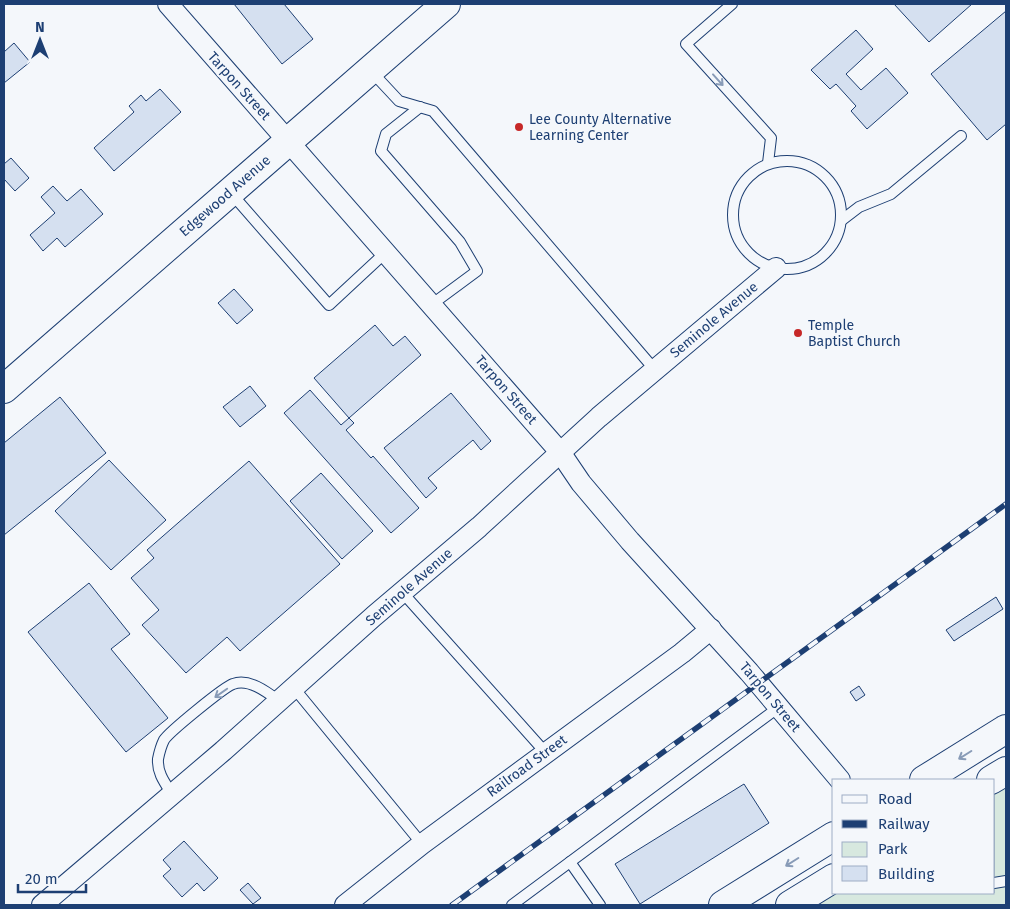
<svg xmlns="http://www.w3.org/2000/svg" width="1010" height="909" viewBox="0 0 1010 909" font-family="'Fira Sans',sans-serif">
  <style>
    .green { fill: #d7e8df; stroke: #687fa3 }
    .building { fill: #d5e0f0; stroke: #1d3f73 }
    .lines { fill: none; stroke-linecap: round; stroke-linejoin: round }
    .lane-casing { stroke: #1d3f73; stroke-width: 12 }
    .street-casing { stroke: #1d3f73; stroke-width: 22 }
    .secondary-casing { stroke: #1d3f73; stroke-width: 30 }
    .primary-casing { stroke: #1d3f73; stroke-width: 30 }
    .lane { stroke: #f4f7fb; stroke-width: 10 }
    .street { stroke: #f4f7fb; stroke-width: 20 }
    .secondary { stroke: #f4f7fb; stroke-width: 28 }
    .primary { stroke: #f4f7fb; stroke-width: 28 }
    .rail-casing { stroke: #1d3f73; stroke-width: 5.5 }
    .rail { stroke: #f4f7fb; stroke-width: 4; stroke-dasharray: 11; stroke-linecap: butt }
    .oneway { stroke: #889bb7 }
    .poi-dot { fill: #c62828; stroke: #f4f7fb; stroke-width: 2 }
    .labels { text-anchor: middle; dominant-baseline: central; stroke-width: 4; stroke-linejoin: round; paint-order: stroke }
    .street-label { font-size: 14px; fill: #1d3f73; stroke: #f4f7fb }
    .poi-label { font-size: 14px; fill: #1d3f73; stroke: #f4f7fb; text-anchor: start }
  </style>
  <rect width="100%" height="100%" fill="#f4f7fb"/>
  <!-- green -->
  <polygon class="green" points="1006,774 1006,905 797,905 834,893 994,893 994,782"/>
  <!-- building -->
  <g class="building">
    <polygon points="234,4 284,4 313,39 282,64"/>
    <polygon points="894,4 972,4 929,42"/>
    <polygon points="1006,11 1006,124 987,140 931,74"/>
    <polygon points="856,30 873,49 846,74 861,90 886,68 908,93 867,129 851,111 856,106 836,84 830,89 811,70"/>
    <polygon points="14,43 30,62 4,83 4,52"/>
    <polygon points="160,89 181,112 114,171 94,148 134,112 129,106 141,95 146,101"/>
    <polygon points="11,158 29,178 15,191 4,179 4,164"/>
    <polygon points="53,186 67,201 81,189 103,214 65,247 57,238 43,251 30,235 55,213 41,197"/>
    <polygon points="234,289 253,310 237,324 218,303"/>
    <polygon points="375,325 393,346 405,336 421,355 349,418 314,378"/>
    <polygon points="250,386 266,406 240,427 223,407"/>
    <polygon points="310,390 341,425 349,418 354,423 346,430 371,458 373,456 419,508 391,533 284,413"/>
    <polygon points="451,393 491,441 481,450 473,440 428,478 437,488 426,498 384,448"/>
    <polygon points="60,397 106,453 4,535 4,443"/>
    <polygon points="109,460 166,520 111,570 55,511"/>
    <polygon points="249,461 340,564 240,651 227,637 186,673 142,625 159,610 131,578 154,558 147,550"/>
    <polygon points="321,473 373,531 342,559 290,501"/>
    <polygon points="89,583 130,634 111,649 168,718 126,752 28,632"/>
    <polygon points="996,597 1003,609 954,641 946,630"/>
    <polygon points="859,686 865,695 856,701 850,692"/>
    <polygon points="744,784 769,823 640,904 615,864"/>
    <polygon points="184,841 218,878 204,891 197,883 182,897 163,876 171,869 163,860"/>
    <polygon points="248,883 261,898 253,904 240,890"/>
  </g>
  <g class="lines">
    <!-- lane casing -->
    <g class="lane-casing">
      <g id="lane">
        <polyline points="732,4 686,44 771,138 768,163"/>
        <polyline points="371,71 399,101 433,111 655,370"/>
        <polyline points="420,107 386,134 381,151 460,242 477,271 431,305"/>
        <circle cx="787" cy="215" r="54"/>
        <polyline points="231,193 329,305 386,252"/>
        <polyline points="842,220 859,207 891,194 961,136"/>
        <polyline points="402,592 545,752"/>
        <polyline points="294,688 422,844"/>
        <path d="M 172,794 C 165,783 157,773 158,759 C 159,754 162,744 164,740 C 169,732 224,687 233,684 C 249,678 267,692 279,701"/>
        <polyline points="570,862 600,905"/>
        <polyline points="994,883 1006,881"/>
        <polyline points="512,905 779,707"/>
      </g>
    </g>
    <!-- street casing -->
    <g class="street-casing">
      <g id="street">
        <polyline points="168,4 560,452 581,483 630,541 749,672 840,780"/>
        <polyline points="42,905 223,751 374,616 479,527 599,417 776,268"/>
        <polyline points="345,905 422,844 682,653 711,629"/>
      </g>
    </g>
    <!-- secondary casing -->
    <g class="secondary-casing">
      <polyline id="secondary" points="4,389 446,4"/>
    </g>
    <!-- primary casing -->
    <g class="primary-casing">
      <g id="primary">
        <polyline points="924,780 1006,729"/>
        <polyline points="991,780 1006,771"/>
        <polyline points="723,905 834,836"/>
        <polyline points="790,905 834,878"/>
      </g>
    </g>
    <!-- lane -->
    <use href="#lane" class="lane"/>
    <!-- street -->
    <use href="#street" class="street"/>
    <!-- secondary -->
    <use href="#secondary" class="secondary"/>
    <!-- primary -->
    <use href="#primary" class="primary"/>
    <!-- rail casing -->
    <g class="rail-casing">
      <polyline id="rail" points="452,905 1006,504"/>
    </g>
    <!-- rail -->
    <use href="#rail" class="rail"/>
  </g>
  <!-- one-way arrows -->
  <defs><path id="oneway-shaft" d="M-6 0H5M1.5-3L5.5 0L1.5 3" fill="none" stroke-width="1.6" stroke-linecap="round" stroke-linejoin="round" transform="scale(1.25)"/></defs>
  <g class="oneway">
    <use href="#oneway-shaft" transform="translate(718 80) rotate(48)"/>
    <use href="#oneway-shaft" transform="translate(221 693) rotate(145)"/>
    <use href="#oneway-shaft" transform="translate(965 755) rotate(148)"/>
    <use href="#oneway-shaft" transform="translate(792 862) rotate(148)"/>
  </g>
  <!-- markers -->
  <g class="poi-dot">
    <circle cx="519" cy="127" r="5"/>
    <circle cx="798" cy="333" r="5"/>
  </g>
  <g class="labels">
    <!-- street labels -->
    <g class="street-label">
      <text transform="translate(239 86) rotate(48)">Tarpon Street</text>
      <text transform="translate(225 196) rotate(-41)">Edgewood Avenue</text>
      <text transform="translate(714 320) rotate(-40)">Seminole Avenue</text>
      <text transform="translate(506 390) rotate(49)">Tarpon Street</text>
      <text transform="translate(409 587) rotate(-41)">Seminole Avenue</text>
      <text transform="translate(770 697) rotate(50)">Tarpon Street</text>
      <text transform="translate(527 766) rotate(-36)">Railroad Street</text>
    </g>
    <!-- poi labels -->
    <g class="poi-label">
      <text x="529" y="119">Lee County Alternative<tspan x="529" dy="16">Learning Center</tspan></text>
      <text x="808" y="325">Temple<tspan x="808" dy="16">Baptist Church</tspan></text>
    </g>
  </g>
  <!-- border -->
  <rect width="1010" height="909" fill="none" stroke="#1d3f73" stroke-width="10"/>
  <!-- legend -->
  <rect x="832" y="779" width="162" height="115" fill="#f4f7fb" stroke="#9eadc5"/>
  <rect x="842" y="795" width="25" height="8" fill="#f4f7fb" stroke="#9eadc5"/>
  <text x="878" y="804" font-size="15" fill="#1d3f73">Road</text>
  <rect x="842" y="820" width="25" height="8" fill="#1d3f73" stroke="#9eadc5"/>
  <text x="878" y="829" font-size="15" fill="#1d3f73">Railway</text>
  <rect x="842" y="842" width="25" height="15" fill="#d7e8df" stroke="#9eadc5"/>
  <text x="878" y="854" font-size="15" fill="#1d3f73">Park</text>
  <rect x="842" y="866" width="25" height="15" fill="#d5e0f0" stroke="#9eadc5"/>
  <text x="878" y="879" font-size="15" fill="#1d3f73">Building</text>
  <!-- north arrow -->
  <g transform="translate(40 40)" stroke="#f4f7fb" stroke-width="4" paint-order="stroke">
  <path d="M0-4L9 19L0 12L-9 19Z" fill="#1d3f73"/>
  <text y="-8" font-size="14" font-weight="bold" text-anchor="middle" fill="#1d3f73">N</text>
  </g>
  <!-- scale -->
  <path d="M18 884v8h68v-8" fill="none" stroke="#1d3f73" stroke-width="2.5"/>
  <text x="25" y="884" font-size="15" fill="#1d3f73" stroke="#f4f7fb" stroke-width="4" paint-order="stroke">20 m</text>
</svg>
